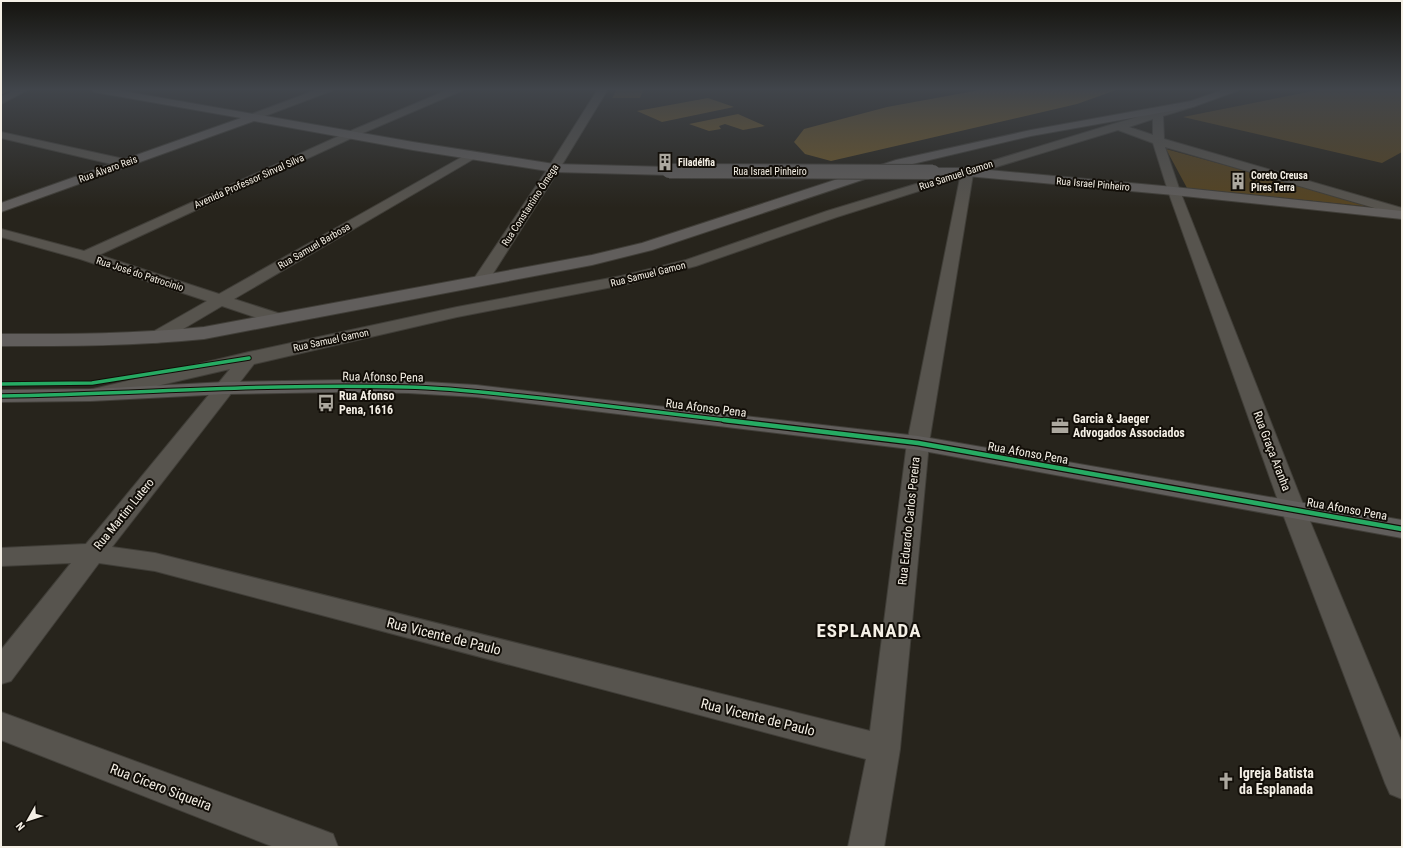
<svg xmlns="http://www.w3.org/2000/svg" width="1403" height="848" viewBox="0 0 1403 848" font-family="'Roboto Condensed',sans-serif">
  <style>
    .green { fill: #564421 }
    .water { fill: #6f5828 }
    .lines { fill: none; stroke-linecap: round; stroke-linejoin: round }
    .stream { stroke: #6f5828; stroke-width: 3.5 }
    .street-casing { stroke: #403e38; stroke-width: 2 }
    .secondary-casing { stroke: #403e38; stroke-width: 2 }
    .street { fill: #57544e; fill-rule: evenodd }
    .secondary { fill: #615e5c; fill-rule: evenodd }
    .secondary-bridge-far1-casing { stroke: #403e38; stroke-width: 12; stroke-linecap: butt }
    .secondary-bridge-casing { stroke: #403e38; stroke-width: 16; stroke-linecap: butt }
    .secondary-bridge-far1 { stroke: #615e5c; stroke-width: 11 }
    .secondary-bridge { stroke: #615e5c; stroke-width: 14 }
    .cycleway-far1-casing { stroke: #120e08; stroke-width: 5.5 }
    .cycleway-casing { stroke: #120e08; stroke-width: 7 }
    .cycleway-far1 { stroke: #26ab63; stroke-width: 3.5 }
    .cycleway { stroke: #26ab63; stroke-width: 4.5 }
    .labels { text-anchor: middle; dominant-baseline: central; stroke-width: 4; stroke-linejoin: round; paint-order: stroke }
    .far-poi-label { font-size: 10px; font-weight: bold; fill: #f4efe5; stroke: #120e08; text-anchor: start }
    .far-street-label { font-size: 10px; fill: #f4efe5; stroke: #120e08 }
    .street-label { font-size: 12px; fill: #f4efe5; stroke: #120e08 }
    .poi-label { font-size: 12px; font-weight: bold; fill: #f4efe5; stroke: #120e08; text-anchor: start }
    .near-street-label { font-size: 14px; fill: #f4efe5; stroke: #120e08 }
    .near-poi-label { font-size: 14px; font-weight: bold; fill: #f4efe5; stroke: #120e08; text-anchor: start }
    .near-district-label { font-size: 19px; font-weight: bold; letter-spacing: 1px; fill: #f4efe5; stroke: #120e08 }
  </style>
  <rect width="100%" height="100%" fill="#27241c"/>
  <!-- green -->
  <g class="green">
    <polygon points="617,89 644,89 640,98 612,98"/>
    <polygon points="1323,89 1402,89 1402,152 1382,163 1183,117"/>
    <polygon points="1166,149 1381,208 1187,188"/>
  </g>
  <!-- water -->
  <g class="water">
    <polygon points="985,89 1119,89 1077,104 831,161 805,154 794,142 804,129 887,107"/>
    <polygon points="708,98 734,107 662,122 637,111"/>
    <polygon points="738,114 765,126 743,130 725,124 719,126 721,129 709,131 689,124"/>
  </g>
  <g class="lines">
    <!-- stream -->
    <polyline class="stream" points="1,93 9,89"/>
    <!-- street casing -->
    <g class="street-casing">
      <g id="street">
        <polygon points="17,89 29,89 1,104 1,97"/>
        <polygon points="319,89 333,89 331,91 257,119 253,120 248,117 249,115"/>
        <polygon points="450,89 463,89 461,91 356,136 99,255 219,294 469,153 477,153 479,155 477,157 234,299 284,315 287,319 284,323 278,324 272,323 222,306 161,342 155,343 149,342 146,338 149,334 207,301 80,259 1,237 1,229 84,251 348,132"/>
        <polygon points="598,89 608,89 560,168 487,283 481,285 475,283 473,280 548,168"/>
        <path d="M 1193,101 L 1198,104 L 1196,106 L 1163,116 L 1164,139 L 1402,208 L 1402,216 L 1165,147 L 1180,191 L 1305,509 L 1402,743 L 1402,799 L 1390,794 L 1385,783 L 1281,509 L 1168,191 L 1153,143 L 1118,130 L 973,174 L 929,443 L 900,749 L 884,847 L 848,847 L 866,759 L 155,571 L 99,563 L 11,681 L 1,684 L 1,650 L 71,563 L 1,566 L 1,548 L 86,544 L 230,369 L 96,400 L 89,398 L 86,394 L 89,390 L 249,352 L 457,307 L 621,276 L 686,260 L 827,211 L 1113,124 ZM 1153,119 L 1153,135 L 1129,127 ZM 960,178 L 907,443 L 870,731 L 155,553 L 112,547 L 254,364 L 457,317 L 628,284 L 696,266 L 837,217 Z"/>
        <polygon points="1,132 124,159 128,160 130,163 128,166 124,167 1,138"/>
        <polygon points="1,712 320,829 333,834 338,847 274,847 1,740"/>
      </g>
    </g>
    <!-- secondary casing -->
    <g class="secondary-casing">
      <g id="secondary">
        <polygon points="89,89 111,89 413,142 554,164 669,167 674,168 675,171 674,174 669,175 554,172 413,150 254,121 1,212 1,203 241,118 94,92"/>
        <path d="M 1225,89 L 1239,89 L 1237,91 L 1193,107 L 1031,136 L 904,166 L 652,250 L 592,265 L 204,339 C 136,346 69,346 1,346 L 1,334 C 69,334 136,334 204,327 L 592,255 L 642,243 L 896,160 L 1031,130 L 1191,101 Z"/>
        <polygon points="933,168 967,168 1174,187 1402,211 1402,219 1174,195 967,176 928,175 927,172 928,169"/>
        <polygon points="342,380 408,381 476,385 918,436 1402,520 1402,538 918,450 476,397 408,393 342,392 226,394 91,401 1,402 1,390 91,389 226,382"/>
      </g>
    </g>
    <!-- street -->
    <use href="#street" class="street"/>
    <!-- secondary -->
    <use href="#secondary" class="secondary"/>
    <!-- secondary-bridge-far1 casing -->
    <g class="secondary-bridge-far1-casing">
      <polyline id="secondary-bridge-far1" points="669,171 919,172"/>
    </g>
    <!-- secondary-bridge casing -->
    <g class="secondary-bridge-casing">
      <polyline id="secondary-bridge" points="669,171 933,172"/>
    </g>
    <!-- secondary-bridge-far1 -->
    <use href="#secondary-bridge-far1" class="secondary-bridge-far1"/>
    <!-- secondary-bridge -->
    <use href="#secondary-bridge" class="secondary-bridge"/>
    <!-- cycleway-far1 casing -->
    <g class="cycleway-far1-casing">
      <g id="cycleway-far1">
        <polyline points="1,384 92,383 249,358"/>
        <path d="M 1,396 C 136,394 271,383 406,387 C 457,388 507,395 557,400 C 615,407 674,414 732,421"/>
      </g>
    </g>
    <!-- cycleway casing -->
    <g class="cycleway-casing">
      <polyline id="cycleway" points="724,420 918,443 1402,529"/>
    </g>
    <!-- cycleway-far1 -->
    <use href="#cycleway-far1" class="cycleway-far1"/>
    <!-- cycleway -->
    <use href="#cycleway" class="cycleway"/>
  </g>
  <!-- sky -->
  <linearGradient id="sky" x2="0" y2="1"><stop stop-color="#15140f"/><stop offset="0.43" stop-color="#41454b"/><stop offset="1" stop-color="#41454b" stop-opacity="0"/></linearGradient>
  <rect width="1403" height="208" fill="url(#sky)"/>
  <!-- icons -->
  <defs>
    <g id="building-bare" transform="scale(1.38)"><path d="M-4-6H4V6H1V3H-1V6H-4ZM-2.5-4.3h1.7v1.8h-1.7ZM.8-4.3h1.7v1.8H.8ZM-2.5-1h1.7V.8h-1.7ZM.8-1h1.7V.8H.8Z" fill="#aca89f" stroke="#120e08" stroke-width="2.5" paint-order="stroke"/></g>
    <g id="bus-bare" transform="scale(1.38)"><path d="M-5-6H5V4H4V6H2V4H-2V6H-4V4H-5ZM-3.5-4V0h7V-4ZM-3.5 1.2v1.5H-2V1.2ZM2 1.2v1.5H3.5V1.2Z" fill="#aca89f" stroke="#120e08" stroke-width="2.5" paint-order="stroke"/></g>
    <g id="office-bare" transform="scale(1.38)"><path d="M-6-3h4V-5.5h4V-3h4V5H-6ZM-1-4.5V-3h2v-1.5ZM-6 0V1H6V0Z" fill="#aca89f" stroke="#120e08" stroke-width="2.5" paint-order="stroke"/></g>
    <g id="church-bare" transform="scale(1.38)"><path d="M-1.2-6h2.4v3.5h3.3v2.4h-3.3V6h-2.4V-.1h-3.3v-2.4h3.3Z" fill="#aca89f" stroke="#120e08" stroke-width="2.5" paint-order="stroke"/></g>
  </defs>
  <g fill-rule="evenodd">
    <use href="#building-bare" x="665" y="162"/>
    <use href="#building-bare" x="1238" y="181"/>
    <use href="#bus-bare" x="326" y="403"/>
    <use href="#office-bare" x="1060" y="426"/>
    <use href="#church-bare" x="1226" y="781"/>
  </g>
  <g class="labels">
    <!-- far-poi labels -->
    <g class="far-poi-label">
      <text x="678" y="162">Filadélfia</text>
      <text x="1251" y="175">Coreto Creusa<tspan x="1251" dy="12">Pires Terra</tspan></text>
    </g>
    <!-- far-street labels -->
    <g class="far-street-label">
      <text transform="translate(108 169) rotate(-20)">Rua Álvaro Reis</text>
      <text x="770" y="171">Rua Israel Pinheiro</text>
      <text transform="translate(956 175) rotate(-18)">Rua Samuel Gamon</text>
      <text transform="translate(249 181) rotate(-24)">Avenida Professor Sinval Silva</text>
      <text transform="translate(1093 184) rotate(5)">Rua Israel Pinheiro</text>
      <text transform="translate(530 205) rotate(-57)">Rua Constantino Ômega</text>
      <text transform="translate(314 246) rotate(-30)">Rua Samuel Barbosa</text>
      <text transform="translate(140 274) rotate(18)">Rua José do Patrocinio</text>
      <text transform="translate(648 274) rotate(-14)">Rua Samuel Gamon</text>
      <text transform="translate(331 340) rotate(-12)">Rua Samuel Gamon</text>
    </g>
    <!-- street labels -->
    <g class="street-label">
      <text transform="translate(383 377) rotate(1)">Rua Afonso Pena</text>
      <text transform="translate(706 408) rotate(7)">Rua Afonso Pena</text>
      <text transform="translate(1272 451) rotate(69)">Rua Graça Aranha</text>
      <text transform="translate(1028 453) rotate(10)">Rua Afonso Pena</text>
      <text transform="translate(1347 509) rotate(10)">Rua Afonso Pena</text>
      <text transform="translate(124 514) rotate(-51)">Rua Martim Lutero</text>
      <text transform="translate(909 521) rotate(-84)">Rua Eduardo Carlos Pereira</text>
    </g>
    <!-- poi labels -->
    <g class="poi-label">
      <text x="339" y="396">Rua Afonso<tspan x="339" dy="14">Pena, 1616</tspan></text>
      <text x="1073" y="419">Garcia &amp; Jaeger<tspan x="1073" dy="14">Advogados Associados</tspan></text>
    </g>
    <!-- near-street labels -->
    <g class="near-street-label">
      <text transform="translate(444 636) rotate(14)">Rua Vicente de Paulo</text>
      <text transform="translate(758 717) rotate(14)">Rua Vicente de Paulo</text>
      <text transform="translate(161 787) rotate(21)">Rua Cícero Siqueira</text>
    </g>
    <!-- near-poi labels -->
    <g class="near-poi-label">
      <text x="1239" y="773">Igreja Batista<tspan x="1239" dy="16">da Esplanada</tspan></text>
    </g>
    <!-- near-district labels -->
    <g class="near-district-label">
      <text x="869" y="630">ESPLANADA</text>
    </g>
  </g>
  <!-- border -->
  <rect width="1403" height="848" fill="none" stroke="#f4efe5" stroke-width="4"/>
  <!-- north arrow -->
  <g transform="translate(28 820) rotate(231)" stroke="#120e08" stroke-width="3" paint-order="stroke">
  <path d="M0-3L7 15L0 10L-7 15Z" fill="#f4efe5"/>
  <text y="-6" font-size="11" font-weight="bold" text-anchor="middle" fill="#f4efe5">N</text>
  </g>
</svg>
